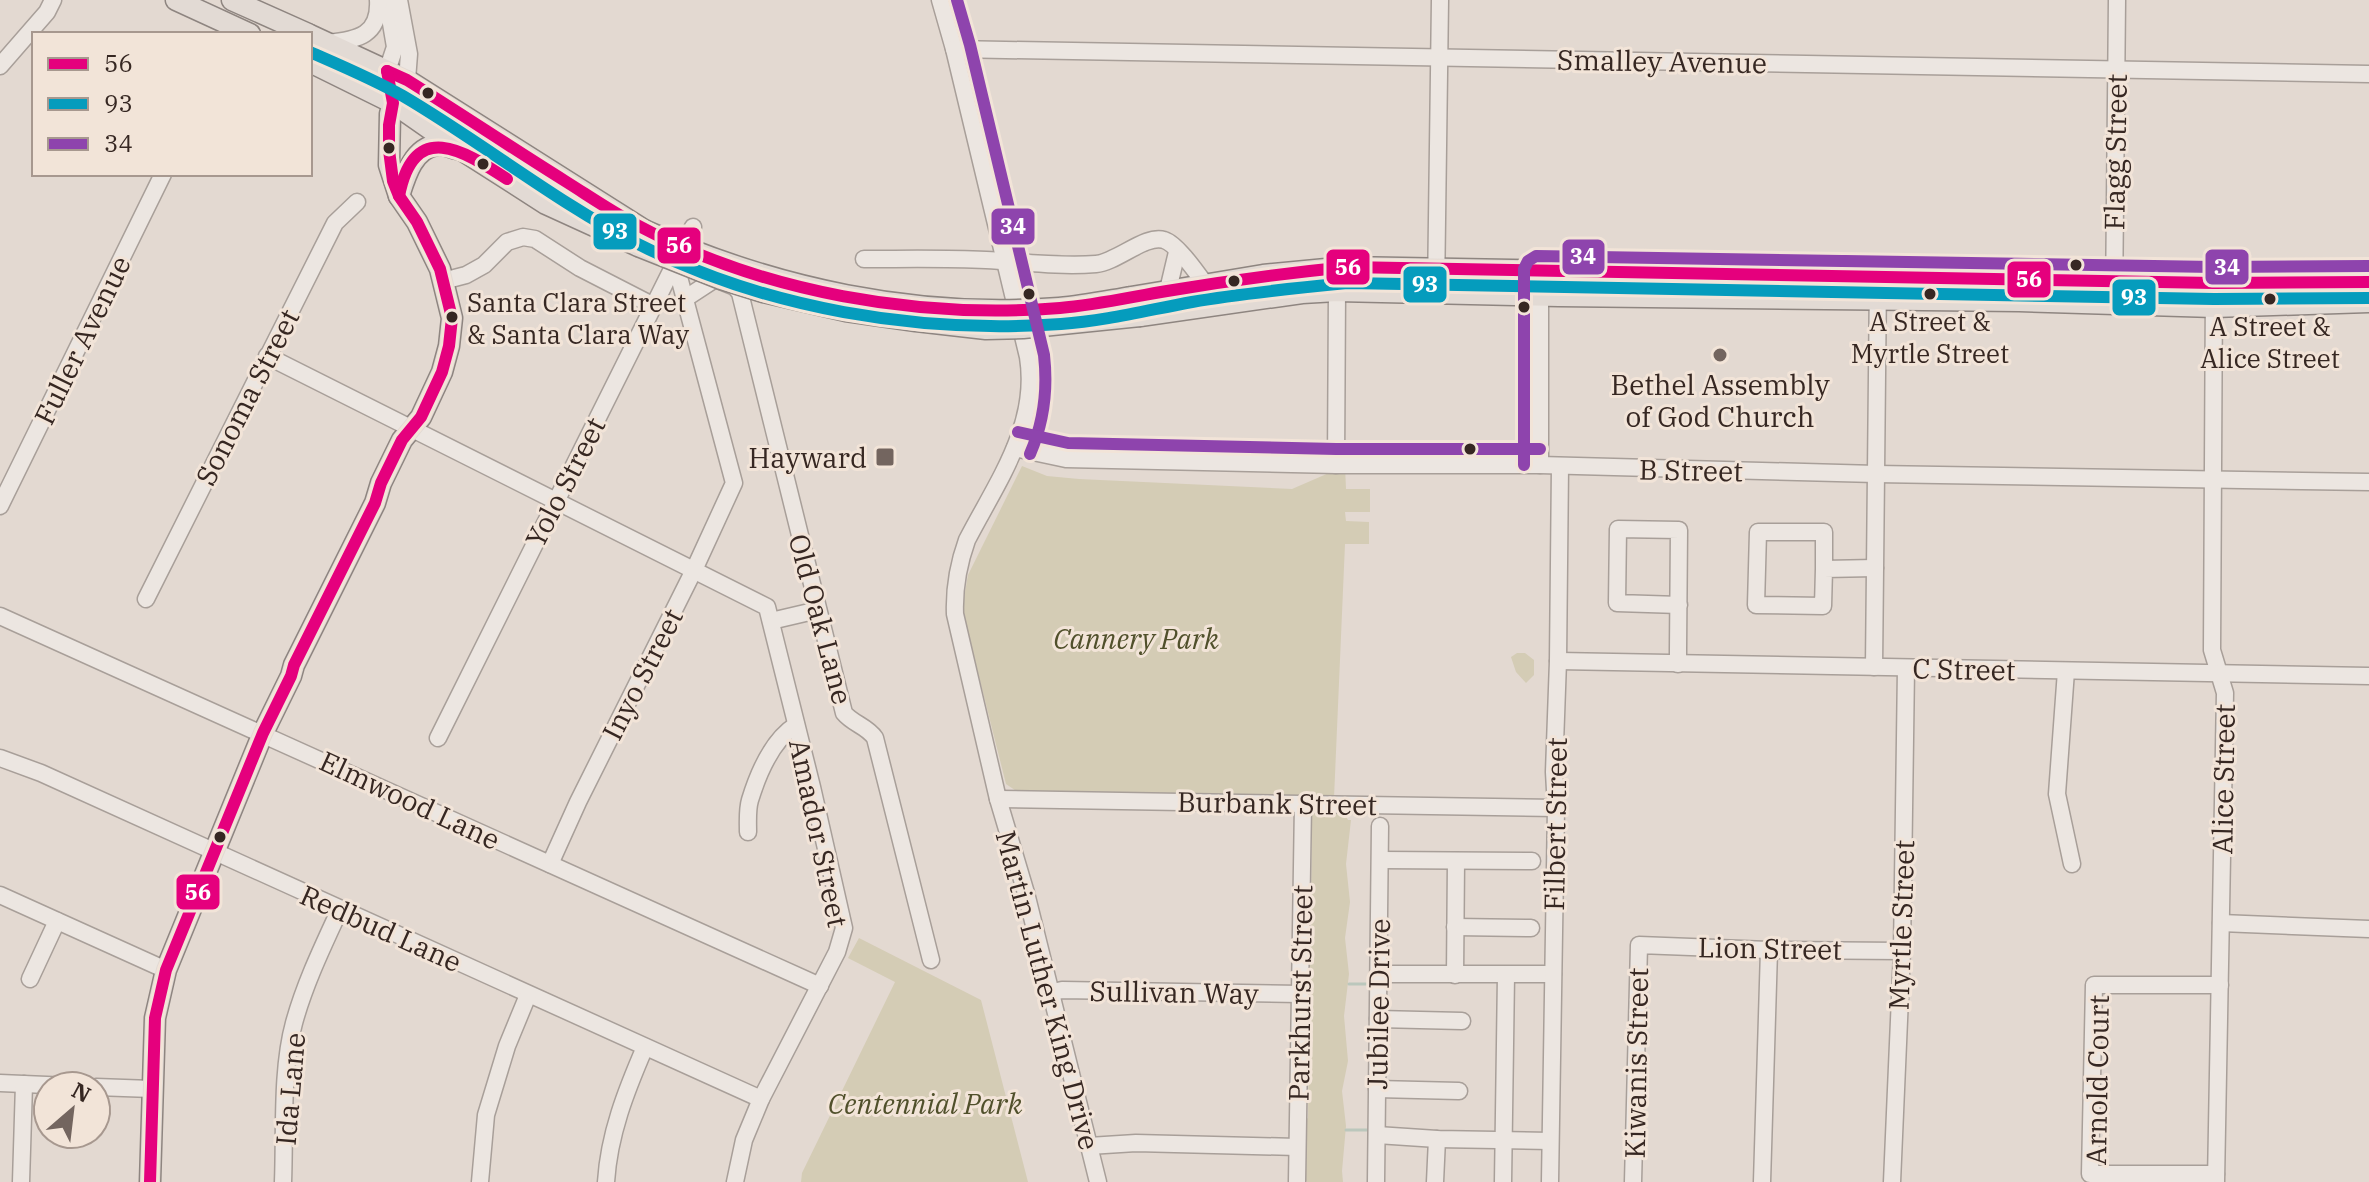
<svg xmlns="http://www.w3.org/2000/svg" width="2369" height="1182" viewBox="0 0 2369 1182" font-family="'IBM Plex Serif',serif">
  <style>
    .green { fill: #d4ccb5 }
    .lines { fill: none; stroke-linecap: round; stroke-linejoin: round }
    .stream { stroke: #bbc7bc; stroke-width: 3 }
    .minor-casing { stroke: #a89f99; stroke-width: 19 }
    .major-casing { stroke: #8e8580; stroke-width: 23 }
    .minor { stroke: #ece6e1; stroke-width: 16 }
    .major { stroke: #e2dad4; stroke-width: 20 }
    .major-bridge-casing { stroke: #8e8580; stroke-width: 23; stroke-linecap: butt }
    .major-bridge { stroke: #e2dad4; stroke-width: 20 }
    .bus-1-casing { stroke: #f2e4d8; stroke-width: 18 }
    .bus-2-casing { stroke: #f2e4d8; stroke-width: 18 }
    .bus-3-casing { stroke: #f2e4d8; stroke-width: 18 }
    .bus-1 { stroke: #e5007d; stroke-width: 12 }
    .bus-2 { stroke: #059cbd; stroke-width: 12 }
    .bus-3 { stroke: #8e44ad; stroke-width: 12 }
    .bus-dot { fill: #362722; stroke: #f2e4d8; stroke-width: 3 }
    .poi-dot { fill: #73655f; stroke: #f2e4d8; stroke-width: 3 }
    .labels { text-anchor: middle; dominant-baseline: central; stroke-width: 6; stroke-linejoin: round; paint-order: stroke }
    .bus-label { font-size: 26px; fill: #362722; stroke: #f2e4d8 }
    .street-label { font-size: 28px; fill: #362722; stroke: #f2e4d8 }
    .poi-label { font-size: 28px; fill: #362722; stroke: #f2e4d8 }
    .park-label { font-size: 28px; font-style: italic; fill: #50502b; stroke: #f2e4d8 }
    .line-badge { stroke: #f2e4d8; stroke-width: 3 }
    .badge-label { font-size: 22px; text-anchor: middle; font-weight: bold; fill: #fff }
  </style>
  <rect width="100%" height="100%" fill="#e3d9d1"/>
  <!-- green -->
  <g class="green">
    <polygon points="1022,466 1047,476 1079,479 1292,489 1345,466 1346,489 1370,489 1370,512 1345,512 1346,521 1369,522 1369,544 1345,544 1334,798 1019,793 1006,784 962,609 968,575"/>
    <polygon points="1517,653 1525,653 1534,660 1534,675 1526,683 1516,672 1511,657"/>
    <polygon points="1343,811 1348,820 1351,820 1346,864 1350,902 1345,938 1349,974 1344,1016 1348,1061 1342,1091 1346,1126 1342,1171 1343,1182 1307,1182 1303,1175 1303,1122 1308,1118 1309,1025 1305,1020 1306,967 1310,962 1312,834 1308,829 1309,818 1313,812"/>
    <polygon points="859,938 981,1000 1028,1182 801,1182 802,1173 895,982 848,958"/>
  </g>
  <g class="lines">
    <!-- stream -->
    <g class="stream">
      <polyline points="1349,984 1372,984"/>
      <polyline points="1346,1130 1370,1130"/>
    </g>
    <!-- minor casing -->
    <g class="minor-casing">
      <g id="minor">
        <polyline points="387,0 395,47 387,71"/>
        <polyline points="399,0 409,54 407,80"/>
        <path d="M 940,0 L 954,49 L 1028,357 C 1039,425 997,482 967,540 C 958,565 954,588 955,614 L 998,799 L 1026,893 L 1098,1182"/>
        <path d="M 328,43 C 358,40 380,35 378,0"/>
        <polyline points="954,49 2369,74"/>
        <polyline points="0,66 47,12 53,0"/>
        <path d="M 864,259 C 904,259 945,258 986,260 C 1022,262 1060,267 1096,264 C 1117,262 1146,234 1164,240 C 1177,244 1197,273 1205,284"/>
        <polyline points="1540,271 1540,465"/>
        <polyline points="443,281 466,275 484,265 507,242 523,237 535,239 580,268 654,306"/>
        <polyline points="2214,283 2212,650 2225,693 2216,1182"/>
        <polyline points="1168,290 1177,252"/>
        <polyline points="1436,293 1440,0"/>
        <path d="M 686,298 L 715,279 L 735,287 L 740,293 L 844,713 C 853,724 867,726 875,738 L 931,960"/>
        <polyline points="2114,304 2117,0"/>
        <polyline points="267,356 767,607 812,787 844,928 837,952 761,1099 744,1140 735,1182"/>
        <polyline points="1015,448 1066,459 1336,465 1540,465 1876,474 2369,482"/>
        <polyline points="1336,465 1337,291"/>
        <polyline points="0,506 163,174"/>
        <polyline points="1824,569 1823,606 1756,605 1758,532 1824,532 1824,569 1875,568"/>
        <polyline points="146,599 335,223 357,202"/>
        <polyline points="0,616 820,986"/>
        <polyline points="771,621 818,610"/>
        <polyline points="1558,661 2369,676"/>
        <polyline points="1678,664 1678,649 1679,530 1618,529 1617,603 1679,605"/>
        <polyline points="1874,667 1878,278"/>
        <polyline points="2066,671 2057,794 2072,864"/>
        <polyline points="438,738 693,227"/>
        <polyline points="0,758 41,773 761,1099"/>
        <polyline points="998,799 1556,808"/>
        <path d="M 748,832 C 748,822 747,810 750,800 C 758,774 772,740 796,725"/>
        <polyline points="1381,860 1532,861"/>
        <polyline points="550,864 578,802 694,570 734,483 675,262"/>
        <polyline points="0,895 166,970"/>
        <polyline points="2221,923 2369,929"/>
        <polyline points="1455,927 1531,928"/>
        <polyline points="1378,974 1553,974"/>
        <polyline points="1455,975 1456,861"/>
        <polyline points="30,979 57,921"/>
        <polyline points="1049,993 1062,990 1300,994"/>
        <polyline points="1378,1019 1462,1021"/>
        <polyline points="0,1083 70,1086"/>
        <polyline points="96,1087 152,1089"/>
        <polyline points="1377,1089 1459,1091"/>
        <polyline points="1377,1135 1437,1139 1550,1141"/>
        <polyline points="1089,1146 1136,1143 1297,1147"/>
        <polyline points="2216,1174 2090,1174 2094,985 2220,985"/>
        <polyline points="21,1182 24,1084"/>
        <path d="M 283,1182 C 285,1133 281,1070 294,1023 C 305,983 323,946 340,909"/>
        <polyline points="480,1182 486,1115 507,1046 528,995"/>
        <path d="M 606,1182 C 609,1134 626,1091 645,1047"/>
        <polyline points="1297,1182 1303,804"/>
        <polyline points="1376,1182 1380,826"/>
        <polyline points="1435,1182 1437,1139"/>
        <polyline points="1503,1182 1506,975"/>
        <polyline points="1550,1182 1556,808 1554,772 1558,661 1560,466"/>
        <polyline points="1633,1182 1639,945 1769,950 1902,951"/>
        <polyline points="1762,1182 1769,950"/>
        <polyline points="1892,1182 1902,951 1906,668"/>
      </g>
    </g>
    <!-- major casing -->
    <g class="major-casing">
      <g id="major">
        <polyline points="176,0 250,34"/>
        <polyline points="232,0 308,34"/>
        <polyline points="310,35 407,80 644,230"/>
        <polyline points="310,62 393,103 446,140 546,204 638,246"/>
        <path d="M 399,196 C 405,177 413,148 437,145 C 443,144 452,148 457,149"/>
        <polyline points="1131,297 1263,275 1347,267 2214,283 2369,282"/>
        <polyline points="1140,316 1302,293 1337,291 1559,296 2019,301 2214,307 2369,302"/>
        <polyline points="150,1182 155,1018 166,970 263,733 291,676 294,665 375,503 381,483 402,440 421,417 442,372 449,346 452,318 440,269 417,222 399,196 389,165 390,114 393,103 407,80"/>
      </g>
    </g>
    <!-- minor -->
    <use href="#minor" class="minor"/>
    <!-- major -->
    <use href="#major" class="major"/>
    <!-- major-bridge casing -->
    <g class="major-bridge-casing">
      <g id="major-bridge">
        <path d="M 644,230 C 774,289 916,319 1059,308 C 1083,306 1107,301 1131,297"/>
        <polyline points="638,246 721,279 763,292 846,311 916,321 986,329 1023,328 1140,316"/>
      </g>
    </g>
    <!-- major-bridge -->
    <use href="#major-bridge" class="major-bridge"/>
    <!-- bus-1 casing -->
    <g class="bus-1-casing">
      <g id="bus-1">
        <path d="M 387,71 L 407,80 C 460,113 512,148 565,181 C 589,196 612,212 637,225 C 763,293 918,319 1060,308 C 1096,305 1131,297 1167,291 C 1227,281 1287,273 1347,267 L 2214,283 L 2369,282"/>
        <path d="M 399,196 C 414,119 463,150 507,179"/>
        <polyline points="150,1182 155,1018 166,970 263,733 291,676 294,665 375,503 381,483 402,440 421,417 442,372 449,346 452,318 440,269 417,222 399,196 393,181 389,150 389,125 393,103 387,71"/>
      </g>
    </g>
    <!-- bus-2 casing -->
    <g class="bus-2-casing">
      <path id="bus-2" d="M 310,52 C 342,66 373,79 403,96 C 483,143 556,202 638,244 C 766,309 918,334 1061,324 C 1105,321 1148,310 1192,302 C 1243,293 1296,288 1348,283 L 2214,299 L 2369,298"/>
    </g>
    <!-- bus-3 casing -->
    <g class="bus-3-casing">
      <g id="bus-3">
        <path d="M 957,0 L 970,45 L 1044,355 C 1048,390 1044,422 1030,454"/>
        <polyline points="1018,432 1068,443 1336,449 1540,449"/>
        <polyline points="1524,465 1524,269 1528,261 1536,256 2214,267 2369,266"/>
      </g>
    </g>
    <!-- bus-1 -->
    <use href="#bus-1" class="bus-1"/>
    <!-- bus-2 -->
    <use href="#bus-2" class="bus-2"/>
    <!-- bus-3 -->
    <use href="#bus-3" class="bus-3"/>
  </g>
  <!-- markers -->
  <g class="bus-dot">
    <circle cx="428" cy="93" r="7"/>
    <circle cx="389" cy="148" r="7"/>
    <circle cx="483" cy="164" r="7"/>
    <circle cx="2076" cy="265" r="7"/>
    <circle cx="1234" cy="281" r="7"/>
    <circle cx="1029" cy="294" r="7"/>
    <circle cx="1930" cy="294" r="7"/>
    <circle cx="2270" cy="299" r="7"/>
    <circle cx="1524" cy="307" r="7"/>
    <circle cx="452" cy="317" r="7"/>
    <circle cx="1470" cy="449" r="7"/>
    <circle cx="220" cy="837" r="7"/>
  </g>
  <g class="poi-dot">
    <circle cx="1720" cy="355" r="8"/>
    <rect x="875" y="447" width="20" height="20" rx="4"/>
  </g>
  <g class="labels">
    <!-- bus labels -->
    <g class="bus-label">
      <text x="467" y="302" text-anchor="start">Santa Clara Street<tspan x="467" dy="32">&amp; Santa Clara Way</tspan></text>
      <text x="1930" y="321">A Street &amp;<tspan x="1930" dy="32">Myrtle Street</tspan></text>
      <text x="2270" y="326">A Street &amp;<tspan x="2270" dy="32">Alice Street</tspan></text>
    </g>
    <!-- street labels -->
    <g class="street-label">
      <text transform="translate(1662 61) rotate(1)">Smalley Avenue</text>
      <text transform="translate(2115 152) rotate(-89)">Flagg Street</text>
      <text transform="translate(82 340) rotate(-64)">Fuller Avenue</text>
      <text transform="translate(247 397) rotate(-63)">Sonoma Street</text>
      <text transform="translate(1691 470) rotate(1)">B Street</text>
      <text transform="translate(565 482) rotate(-63)">Yolo Street</text>
      <text transform="translate(821 619) rotate(75)">Old Oak Lane</text>
      <text transform="translate(1964 669) rotate(1)">C Street</text>
      <text transform="translate(642 674) rotate(-63)">Inyo Street</text>
      <text transform="translate(2223 779) rotate(-89)">Alice Street</text>
      <text transform="translate(410 800) rotate(25)">Elmwood Lane</text>
      <text transform="translate(1277 803) rotate(1)">Burbank Street</text>
      <text transform="translate(1555 824) rotate(-89)">Filbert Street</text>
      <text transform="translate(819 833) rotate(78)">Amador Street</text>
      <text transform="translate(1901 925) rotate(-88)">Myrtle Street</text>
      <text transform="translate(381 928) rotate(24)">Redbud Lane</text>
      <text transform="translate(1770 948) rotate(1)">Lion Street</text>
      <text transform="translate(1048 990) rotate(75)">Martin Luther King Drive</text>
      <text transform="translate(1174 992) rotate(1)">Sullivan Way</text>
      <text transform="translate(1300 993) rotate(-89)">Parkhurst Street</text>
      <text transform="translate(1378 1004) rotate(-89)">Jubilee Drive</text>
      <text transform="translate(1636 1063) rotate(-89)">Kiwanis Street</text>
      <text transform="translate(2097 1080) rotate(-89)">Arnold Court</text>
      <text transform="translate(290 1089) rotate(-85)">Ida Lane</text>
    </g>
    <!-- poi labels -->
    <g class="poi-label">
      <text x="1720" y="384">Bethel Assembly<tspan x="1720" dy="32">of God Church</tspan></text>
      <text x="867" y="457" text-anchor="end">Hayward</text>
    </g>
    <!-- park labels -->
    <g class="park-label">
      <text x="1136" y="638">Cannery Park</text>
      <text x="925" y="1103">Centennial Park</text>
    </g>
  </g>
  <g class="line-badge">
    <rect x="990" y="207" width="46" height="39" rx="8" fill="#8e44ad"/>
    <rect x="592" y="212" width="46" height="39" rx="8" fill="#059cbd"/>
    <rect x="656" y="226" width="46" height="39" rx="8" fill="#e5007d"/>
    <rect x="1561" y="238" width="45" height="38" rx="8" fill="#8e44ad"/>
    <rect x="2204" y="248" width="46" height="38" rx="8" fill="#8e44ad"/>
    <rect x="1325" y="248" width="46" height="38" rx="8" fill="#e5007d"/>
    <rect x="2006" y="260" width="46" height="39" rx="8" fill="#e5007d"/>
    <rect x="1402" y="265" width="46" height="39" rx="8" fill="#059cbd"/>
    <rect x="2111" y="278" width="46" height="39" rx="8" fill="#059cbd"/>
    <rect x="175" y="873" width="46" height="38" rx="8" fill="#e5007d"/>
  </g>
  <g class="badge-label">
    <text x="1013" y="234">34</text>
    <text x="615" y="239">93</text>
    <text x="679" y="253">56</text>
    <text x="1583" y="264">34</text>
    <text x="2227" y="275">34</text>
    <text x="1348" y="275">56</text>
    <text x="2029" y="287">56</text>
    <text x="1425" y="292">93</text>
    <text x="2134" y="305">93</text>
    <text x="198" y="900">56</text>
  </g>
  <!-- legend -->
  <rect x="32" y="32" width="280" height="144" fill="#f2e4d8" stroke="#a7988f" stroke-width="2"/>
  <rect x="48" y="58" width="40" height="12" fill="#e5007d" stroke="#a7988f" stroke-width="2"/>
  <text x="104" y="72" font-size="24" fill="#362722">56</text>
  <rect x="48" y="98" width="40" height="12" fill="#059cbd" stroke="#a7988f" stroke-width="2"/>
  <text x="104" y="112" font-size="24" fill="#362722">93</text>
  <rect x="48" y="138" width="40" height="12" fill="#8e44ad" stroke="#a7988f" stroke-width="2"/>
  <text x="104" y="152" font-size="24" fill="#362722">34</text>
  <!-- north arrow -->
  <g transform="translate(72 1110) rotate(28)"><circle r="38" fill="#f2e4d8" stroke="#a7988f" stroke-width="2"/>
  <path d="M0-6L14 30L0 20L-14 30Z" fill="#73655f"/>
  <text y="-12" font-size="22" font-weight="bold" text-anchor="middle" fill="#362722">N</text>
  </g>
</svg>
